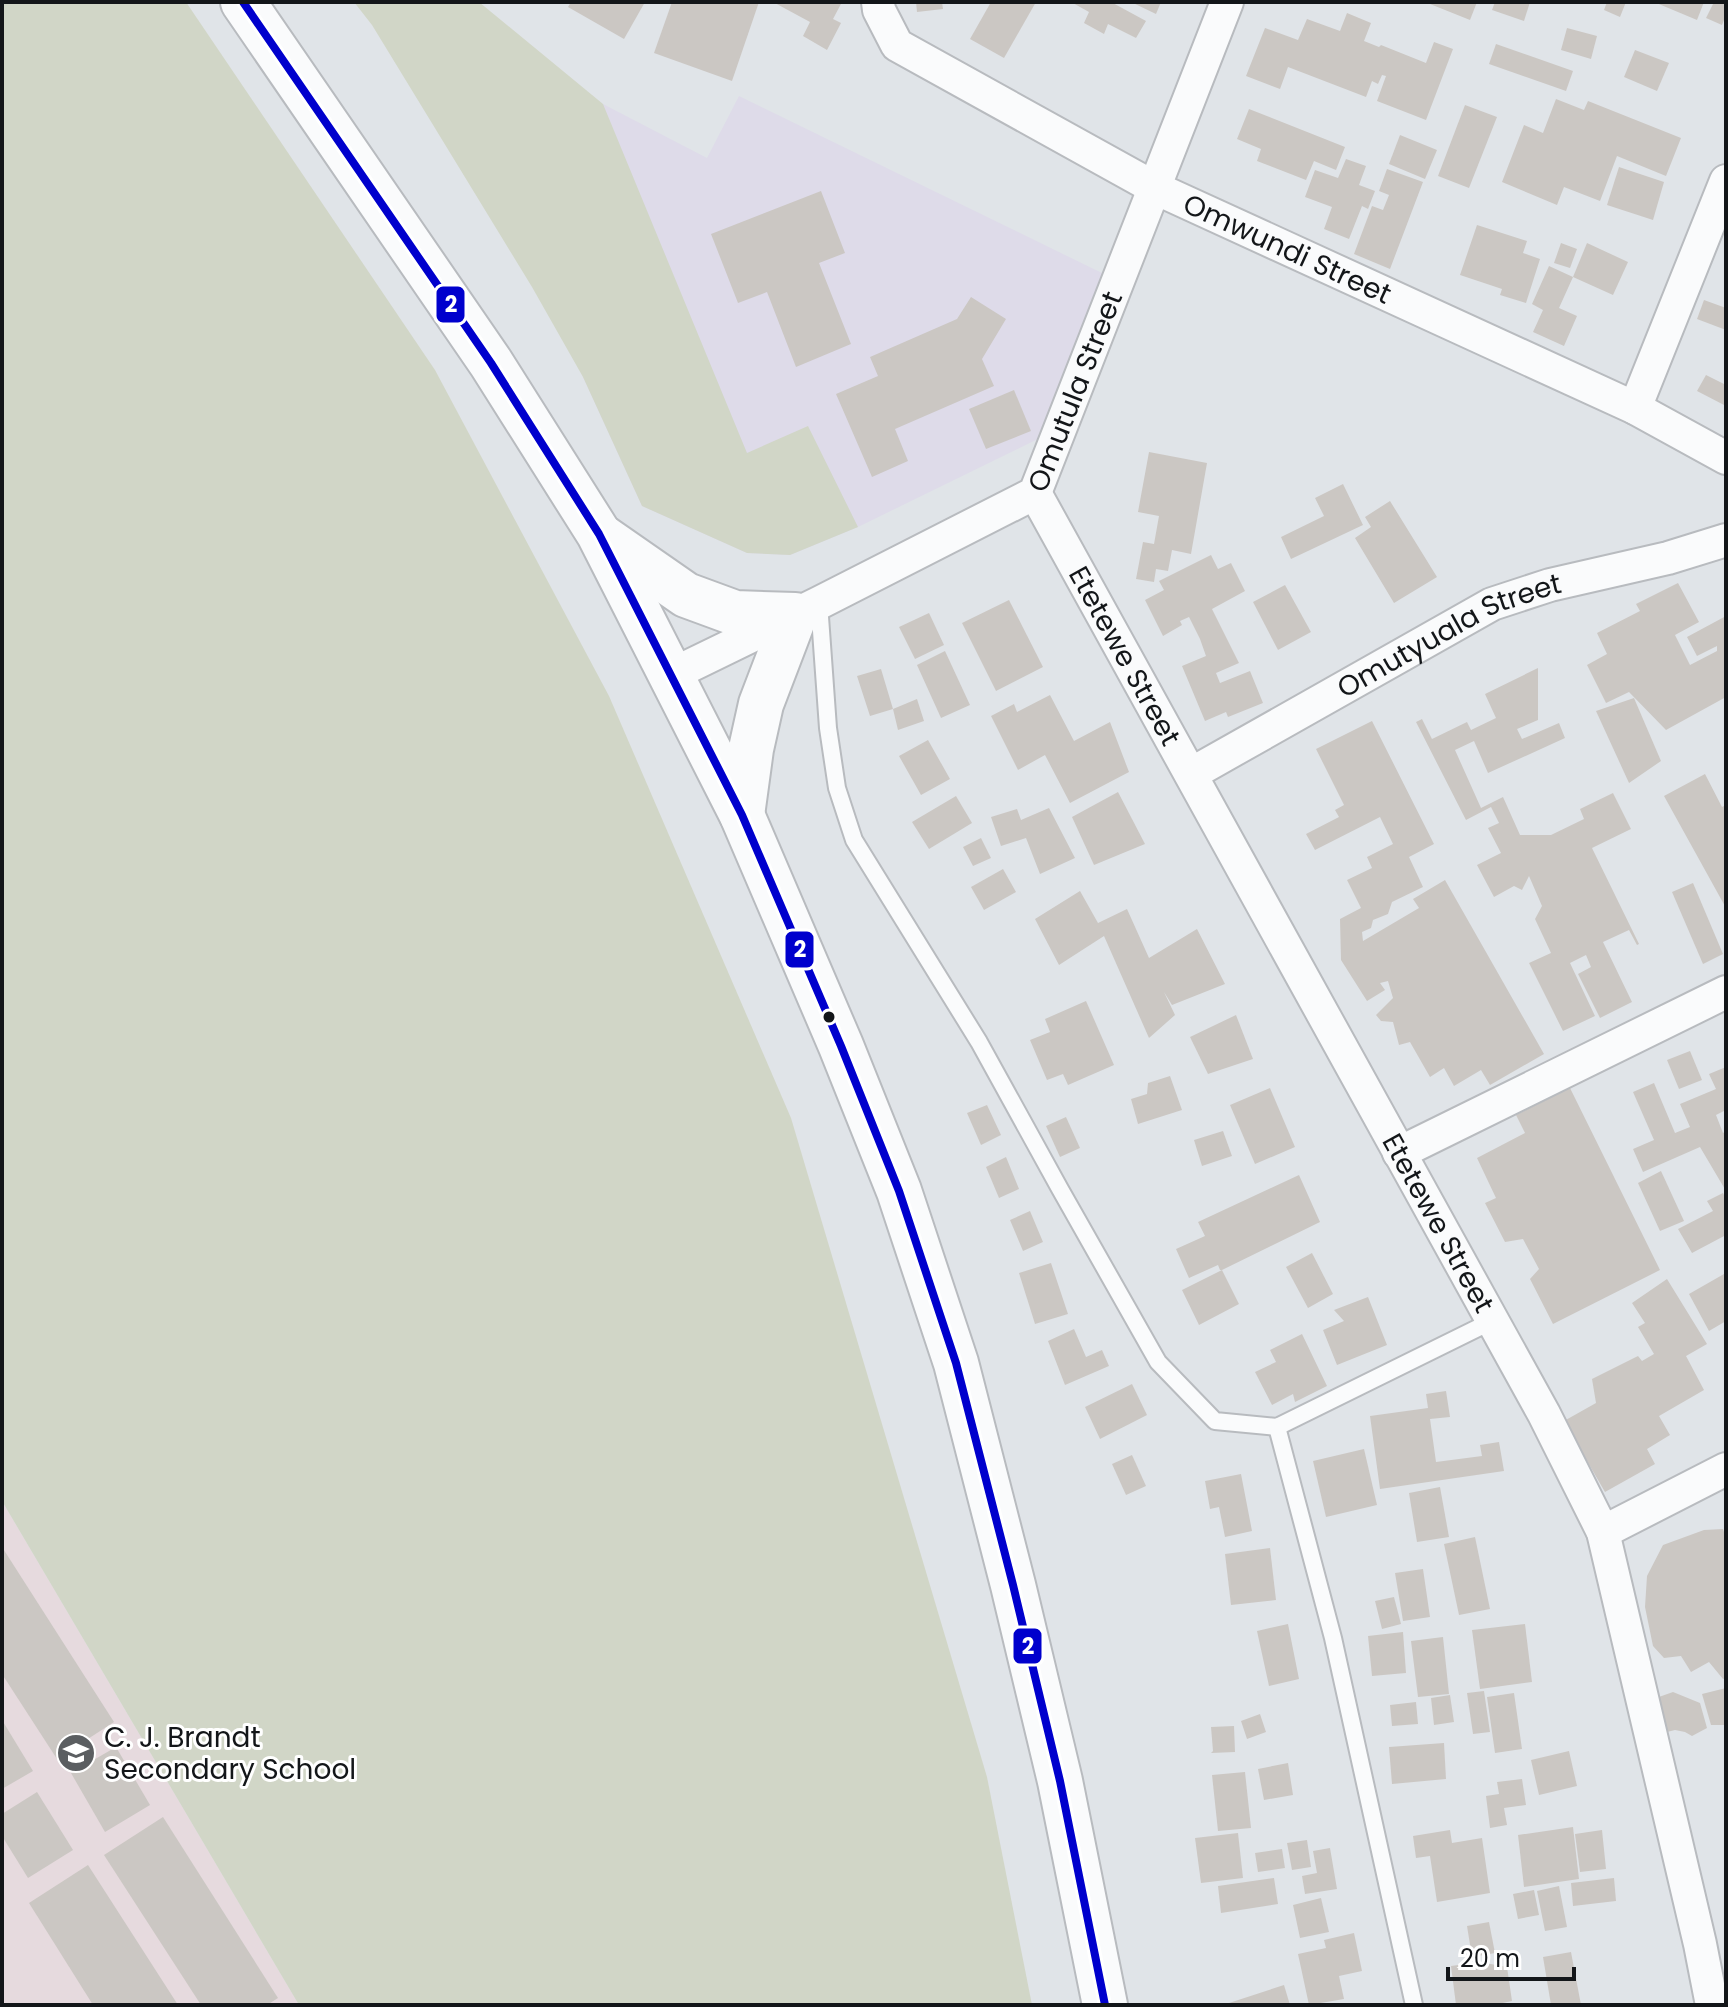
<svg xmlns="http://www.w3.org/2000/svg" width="1728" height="2007" viewBox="0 0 1728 2007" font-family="Poppins,sans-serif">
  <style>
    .education { fill: #e6dade }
    .medical { fill: #dedbe9 }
    .green { fill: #d1d6c7 }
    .building { fill: #cbc7c3 }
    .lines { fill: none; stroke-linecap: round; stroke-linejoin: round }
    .lane-casing { stroke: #b8bbbf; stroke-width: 20 }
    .street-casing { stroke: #b8bbbf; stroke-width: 36 }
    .secondary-casing { stroke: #b8bbbf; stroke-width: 48 }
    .lane { stroke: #fafbfc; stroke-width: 16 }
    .street { stroke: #fafbfc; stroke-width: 32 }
    .secondary { stroke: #fafbfc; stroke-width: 44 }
    .bus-1-casing { stroke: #fff; stroke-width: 14 }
    .bus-1 { stroke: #0000cd; stroke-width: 8 }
    .bus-dot { fill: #131619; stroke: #fff; stroke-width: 3 }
    .labels { text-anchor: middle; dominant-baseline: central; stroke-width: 6; stroke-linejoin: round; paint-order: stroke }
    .street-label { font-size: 28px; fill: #131619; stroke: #fff }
    .poi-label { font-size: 28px; fill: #131619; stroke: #fff; text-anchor: start }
    .line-badge { stroke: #fff; stroke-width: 3 }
    .badge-label { font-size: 22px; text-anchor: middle; font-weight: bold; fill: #fff }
  </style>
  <rect width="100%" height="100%" fill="#e0e4e8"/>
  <!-- education -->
  <polygon class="education" points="2,1501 299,2005 2,2005"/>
  <!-- medical -->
  <polygon class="medical" points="739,96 1104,274 1042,437 858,527 790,555 747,553 642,506 583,377 603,104 707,158"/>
  <!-- green -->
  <g class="green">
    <polygon points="2,2 186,2 435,370 609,696 791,1118 987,1777 1032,2005 299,2005 2,1501"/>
    <polygon points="354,2 479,2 603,104 747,453 808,426 858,527 790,555 747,553 642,506 583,377 532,287 372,25"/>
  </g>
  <!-- building -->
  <g class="building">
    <polygon points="571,2 645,2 624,39 568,7"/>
    <polygon points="672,2 759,2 732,81 654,53"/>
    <polygon points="773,2 842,2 833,19 841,23 827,50 803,36 810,22"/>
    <polygon points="916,2 942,2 943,9 917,12"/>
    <polygon points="991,2 1036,2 1004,58 970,39"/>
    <polygon points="1071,2 1111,2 1146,21 1136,38 1108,24 1104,34 1084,23 1089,12"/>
    <polygon points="1131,2 1161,2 1156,14"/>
    <polygon points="1425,2 1477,2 1470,20"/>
    <polygon points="1495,2 1530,2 1524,21 1492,10"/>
    <polygon points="1607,2 1626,2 1620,17 1604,10"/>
    <polygon points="1654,2 1704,2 1697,20"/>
    <polygon points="1714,2 1726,2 1726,15 1722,25 1706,18"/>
    <polygon points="1347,13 1371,23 1364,41 1379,47 1381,45 1426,63 1434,42 1453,49 1426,120 1377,101 1386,76 1382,75 1378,84 1372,81 1366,97 1288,67 1280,89 1246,76 1265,28 1298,40 1307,19 1340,31"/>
    <polygon points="1567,28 1597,36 1591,59 1561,50"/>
    <polygon points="1496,44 1573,71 1566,91 1489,64"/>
    <polygon points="1635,50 1669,63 1657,91 1624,77"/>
    <polygon points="1556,99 1584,110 1588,101 1681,138 1666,176 1617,156 1600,201 1564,187 1557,205 1502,182 1524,125 1543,133"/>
    <polygon points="1465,105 1497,117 1469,188 1438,176"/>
    <polygon points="1249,109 1345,147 1336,170 1314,161 1306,180 1257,161 1261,149 1237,139"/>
    <polygon points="1400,135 1437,150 1425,179 1389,164"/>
    <polygon points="1346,159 1366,166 1359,185 1375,191 1368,209 1362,206 1349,239 1324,229 1332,207 1305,197 1315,170 1338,178"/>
    <polygon points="1619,167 1664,182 1653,220 1607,205"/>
    <polygon points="1387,169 1423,182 1390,269 1354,254 1372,206 1383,210 1389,195 1379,191"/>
    <polygon points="821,191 845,253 819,263 851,344 796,367 767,292 738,303 711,234"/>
    <polygon points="1477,225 1527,241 1523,253 1540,259 1526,303 1500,295 1502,289 1460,275"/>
    <polygon points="1561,243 1577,249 1570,268 1554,263"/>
    <polygon points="1587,243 1628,262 1613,295 1573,277"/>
    <polygon points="1549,266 1573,277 1559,308 1577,316 1564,346 1533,332 1543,310 1532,304"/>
    <polygon points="971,297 1006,319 982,359 994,386 895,429 908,461 872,477 836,394 878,376 870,357 957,319"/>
    <polygon points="1704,300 1726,308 1726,330 1697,319"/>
    <polygon points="1706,375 1726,385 1726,406 1697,391"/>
    <polygon points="1014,390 1031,431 986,449 969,409"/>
    <polygon points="1149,452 1207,463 1191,554 1172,550 1168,571 1156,569 1154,582 1136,579 1143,542 1154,544 1159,516 1138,512"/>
    <polygon points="1343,484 1363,525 1291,559 1281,537 1324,516 1315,498"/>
    <polygon points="1390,501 1437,577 1394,603 1355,538 1371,527 1365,517"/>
    <polygon points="1211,555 1218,569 1231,563 1245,591 1212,609 1239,663 1216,673 1220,683 1250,671 1263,703 1228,717 1226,712 1205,721 1182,666 1206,656 1200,639 1189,617 1180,621 1182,625 1163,636 1145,600 1164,590 1159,581"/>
    <polygon points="1678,583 1699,622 1675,635 1690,665 1717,651 1717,646 1697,656 1687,637 1726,616 1726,697 1666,730 1629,692 1606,703 1587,665 1607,654 1597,633 1640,611 1636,604"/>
    <polygon points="1285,585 1311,632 1278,650 1253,602"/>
    <polygon points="1009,600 1043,667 996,691 962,623"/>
    <polygon points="929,613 944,645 915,659 899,627"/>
    <polygon points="945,651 970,705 941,718 917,665"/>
    <polygon points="1538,668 1538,720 1517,729 1522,739 1559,723 1565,738 1488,773 1474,741 1455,750 1481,808 1503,797 1520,835 1551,835 1584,819 1580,809 1613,793 1631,829 1592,848 1639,944 1637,945 1629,930 1603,942 1632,1002 1600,1018 1578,974 1591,967 1586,955 1570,963 1595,1016 1563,1031 1529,963 1551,953 1535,919 1542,906 1529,876 1522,890 1514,886 1494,897 1477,865 1501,853 1488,828 1499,823 1491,807 1466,820 1416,722 1422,719 1432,739 1467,722 1471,730 1496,718 1485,694"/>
    <polygon points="881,669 893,709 917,699 924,721 898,730 893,709 870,716 857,676"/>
    <polygon points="1050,695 1074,741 1110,722 1129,772 1070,803 1045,755 1018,770 991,716 1014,704 1017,712"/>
    <polygon points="1634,698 1661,761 1629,783 1596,711"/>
    <polygon points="1372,721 1434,844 1409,857 1423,887 1392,902 1388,914 1373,920 1371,928 1362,932 1363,941 1419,908 1413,899 1445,880 1544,1054 1490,1085 1481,1070 1454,1086 1444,1068 1430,1077 1410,1042 1399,1045 1393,1022 1381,1021 1376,1015 1393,998 1388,981 1380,983 1385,990 1367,1001 1341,960 1340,919 1361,908 1347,880 1372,868 1367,857 1393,844 1380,817 1315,850 1306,834 1339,817 1335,810 1344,805 1316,749"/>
    <polygon points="928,740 950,779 921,795 899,756"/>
    <polygon points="1705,774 1722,807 1726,805 1726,908 1664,796"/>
    <polygon points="1118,792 1145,844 1094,865 1072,817"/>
    <polygon points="956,796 972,823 929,849 912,822"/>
    <polygon points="1049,808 1075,858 1040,874 1026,838 1001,846 991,817 1017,809 1021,820"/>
    <polygon points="981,838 991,858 973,866 963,847"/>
    <polygon points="1003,869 1016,892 984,910 971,887"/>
    <polygon points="1693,883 1723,954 1703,964 1672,892"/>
    <polygon points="1080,891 1098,923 1127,909 1149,958 1197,929 1225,984 1172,1005 1164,992 1175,1015 1149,1038 1104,936 1059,965 1035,919"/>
    <polygon points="1086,1001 1114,1065 1068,1085 1063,1074 1047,1080 1030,1040 1050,1032 1045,1019"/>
    <polygon points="1236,1015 1253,1059 1208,1074 1190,1037"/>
    <polygon points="1690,1051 1702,1080 1679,1089 1667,1060"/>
    <polygon points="1726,1067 1726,1110 1716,1115 1723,1133 1726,1131 1726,1191 1700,1147 1643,1172 1633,1149 1654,1140 1633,1092 1654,1083 1675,1133 1690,1127 1680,1104 1716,1089 1709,1074"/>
    <polygon points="1170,1076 1182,1110 1138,1124 1131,1099 1147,1094 1148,1083"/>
    <polygon points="1270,1088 1295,1147 1255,1164 1230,1105"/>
    <polygon points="1570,1088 1660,1270 1553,1324 1530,1279 1539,1269 1523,1239 1505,1242 1485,1203 1496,1198 1477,1158 1525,1133 1516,1115"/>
    <polygon points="987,1105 1001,1135 981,1145 967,1113"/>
    <polygon points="1066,1117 1080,1148 1060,1157 1046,1126"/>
    <polygon points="1223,1131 1232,1156 1202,1166 1194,1140"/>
    <polygon points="1006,1157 1019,1189 999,1198 986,1167"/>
    <polygon points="1661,1171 1684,1221 1660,1231 1638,1183"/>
    <polygon points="1299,1175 1320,1222 1222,1270 1239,1304 1199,1325 1182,1290 1222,1270 1220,1270 1218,1265 1189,1278 1176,1249 1205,1236 1198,1222"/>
    <polygon points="1723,1193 1726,1199 1726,1235 1692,1253 1678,1229 1713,1211 1707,1201"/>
    <polygon points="1030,1211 1043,1242 1023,1251 1010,1220"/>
    <polygon points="1312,1253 1333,1294 1308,1308 1286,1267"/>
    <polygon points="1051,1263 1068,1314 1035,1324 1019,1273"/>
    <polygon points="1724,1274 1726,1279 1726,1321 1709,1331 1689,1294"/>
    <polygon points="1667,1279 1707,1344 1686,1356 1704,1390 1659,1416 1670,1435 1647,1449 1655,1464 1605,1492 1564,1421 1596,1403 1592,1379 1638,1356 1642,1361 1654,1354 1638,1327 1645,1323 1632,1303"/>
    <polygon points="1368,1297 1387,1345 1337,1365 1323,1330 1344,1321 1334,1310"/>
    <polygon points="1074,1329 1086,1357 1102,1350 1109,1366 1065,1385 1048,1341"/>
    <polygon points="1302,1334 1327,1386 1295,1402 1293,1394 1272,1405 1255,1372 1276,1362 1270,1350"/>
    <polygon points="1132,1384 1147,1415 1100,1439 1085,1407"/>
    <polygon points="1446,1391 1450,1417 1430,1419 1436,1462 1482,1456 1480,1445 1499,1442 1504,1471 1380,1489 1370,1416 1428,1408 1426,1394"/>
    <polygon points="1364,1449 1377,1505 1326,1517 1313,1461"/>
    <polygon points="1132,1455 1146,1486 1126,1495 1112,1464"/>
    <polygon points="1241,1474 1252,1531 1225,1537 1219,1507 1210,1509 1205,1481"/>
    <polygon points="1440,1487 1449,1537 1417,1542 1409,1493"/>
    <polygon points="1723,1529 1726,1538 1726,1678 1723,1679 1709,1662 1691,1672 1681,1656 1664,1658 1653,1646 1645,1607 1647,1576 1663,1545 1704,1530"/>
    <polygon points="1475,1537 1490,1609 1459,1615 1444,1544"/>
    <polygon points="2,1547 114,1722 57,1759 2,1674"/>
    <polygon points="1270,1548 1276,1600 1231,1605 1225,1554"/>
    <polygon points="1423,1569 1430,1617 1403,1621 1395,1573"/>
    <polygon points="1394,1597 1401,1624 1382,1629 1375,1601"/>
    <polygon points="1288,1624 1299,1679 1269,1686 1257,1631"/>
    <polygon points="1525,1624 1532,1682 1480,1689 1472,1630"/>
    <polygon points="1403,1632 1406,1673 1372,1676 1368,1636"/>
    <polygon points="1443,1637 1449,1694 1418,1697 1411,1641"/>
    <polygon points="1726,1688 1726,1725 1711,1725 1702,1694"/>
    <polygon points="1484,1691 1490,1732 1473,1734 1467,1693"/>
    <polygon points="1673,1692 1700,1703 1707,1728 1692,1736 1685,1732 1675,1730 1659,1734 1656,1698"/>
    <polygon points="1514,1693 1522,1749 1495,1753 1487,1697"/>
    <polygon points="1450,1695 1454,1722 1434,1725 1431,1698"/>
    <polygon points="1416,1702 1418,1724 1392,1726 1390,1705"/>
    <polygon points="1260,1714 1266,1732 1247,1739 1241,1721"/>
    <polygon points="2,1720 33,1771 2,1789"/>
    <polygon points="1234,1726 1235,1752 1211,1753 1213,1751 1211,1727"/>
    <polygon points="1444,1743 1446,1779 1392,1784 1389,1747"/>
    <polygon points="116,1747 150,1805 105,1832 71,1773"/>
    <polygon points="1569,1751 1577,1786 1539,1795 1531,1760"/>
    <polygon points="1288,1763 1293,1795 1264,1800 1258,1769"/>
    <polygon points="1245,1772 1251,1828 1218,1831 1212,1775"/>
    <polygon points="1522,1779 1526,1805 1504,1808 1507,1825 1490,1828 1486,1796 1499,1794 1497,1782"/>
    <polygon points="37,1792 73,1850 28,1878 2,1836 2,1814"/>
    <polygon points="163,1817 278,1998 267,2005 201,2005 104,1855"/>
    <polygon points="1573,1827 1579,1879 1524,1887 1518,1835"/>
    <polygon points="1450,1830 1452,1843 1482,1838 1490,1893 1437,1902 1430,1856 1416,1858 1413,1836"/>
    <polygon points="1602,1830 1606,1869 1580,1872 1575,1834"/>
    <polygon points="1238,1833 1243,1878 1201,1883 1195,1838"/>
    <polygon points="1307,1840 1311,1867 1292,1870 1287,1843"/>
    <polygon points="1330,1848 1337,1889 1305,1894 1302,1876 1317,1873 1313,1851"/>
    <polygon points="1282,1849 1285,1868 1258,1872 1255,1853"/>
    <polygon points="88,1865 178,2005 93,2005 29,1903"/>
    <polygon points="1274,1878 1278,1904 1221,1913 1218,1886"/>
    <polygon points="1614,1878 1616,1901 1573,1906 1571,1883"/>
    <polygon points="1559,1886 1567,1927 1545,1931 1537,1891"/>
    <polygon points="1534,1890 1539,1915 1518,1919 1513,1894"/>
    <polygon points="1321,1898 1329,1932 1300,1938 1293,1905"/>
    <polygon points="1489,1922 1495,1953 1472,1957 1467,1926"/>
    <polygon points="1354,1933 1362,1971 1339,1976 1344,1999 1309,2005 1298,1954 1326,1948 1324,1940"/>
    <polygon points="1571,1952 1581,2005 1551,2005 1543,1957"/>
    <polygon points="1480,1962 1507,1967 1512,2001 1493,2005 1456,2005 1451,1966"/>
    <polygon points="1284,1985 1290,2005 1226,2005 1226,2004"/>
  </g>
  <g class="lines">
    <!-- lane casing -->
    <g class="lane-casing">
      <g id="lane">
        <polyline points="819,603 828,728 837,788 854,840 979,1042 1060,1189 1158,1362 1215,1421 1277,1427 1492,1321"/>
        <polyline points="1277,1427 1333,1638 1414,2005"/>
      </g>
    </g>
    <!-- street casing -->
    <g class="street-casing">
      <g id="street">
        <path id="s1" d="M 878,2 L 879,10 L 897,45 L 1155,188 L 1635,408 L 1726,458"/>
        <polyline points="1635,408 1726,181"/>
        <path id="s2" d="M 1035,493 L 1544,1414 L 1603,1532 L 1700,1944 L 1712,2005"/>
        <path id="s3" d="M 671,675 L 819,603 L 1035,493 L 1227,2"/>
        <path id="s4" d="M 1191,774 L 1492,604 L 1550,585 L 1668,558 L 1726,540"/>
        <polyline points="1399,1153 1726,992"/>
        <polyline points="1603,1532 1726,1469"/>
      </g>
    </g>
    <!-- secondary casing -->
    <g class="secondary-casing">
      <g id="secondary">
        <polyline points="243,2 491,363 599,534 742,815 841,1046 899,1191 956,1363 1013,1585 1060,1781 1105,2005"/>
        <polyline points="604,538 686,595 735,613 795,615 761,704 751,749 742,815"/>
      </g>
    </g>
    <!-- lane -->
    <use href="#lane" class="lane"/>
    <!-- street -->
    <use href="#street" class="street"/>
    <!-- secondary -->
    <use href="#secondary" class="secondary"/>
    <!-- bus-1 casing -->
    <g class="bus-1-casing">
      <polyline id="bus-1" points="243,2 491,363 599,534 742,815 841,1046 899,1191 956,1363 1013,1585 1060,1781 1105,2005"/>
    </g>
    <!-- bus-1 -->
    <use href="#bus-1" class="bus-1"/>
  </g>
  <!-- icons -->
  <defs>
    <g id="school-disc" transform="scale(2)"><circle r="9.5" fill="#5b5e61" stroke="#fff"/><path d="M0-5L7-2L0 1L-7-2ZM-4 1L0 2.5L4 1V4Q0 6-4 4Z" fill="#fff"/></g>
  </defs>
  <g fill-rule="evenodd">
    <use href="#school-disc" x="76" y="1753"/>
  </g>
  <!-- markers -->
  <circle class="bus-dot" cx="829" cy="1017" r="7"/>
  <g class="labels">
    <!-- street labels -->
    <g class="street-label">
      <text stroke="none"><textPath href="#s1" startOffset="488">Omwundi Street</textPath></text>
      <text stroke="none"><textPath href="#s3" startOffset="516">Omutula Street</textPath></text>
      <text stroke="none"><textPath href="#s4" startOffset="294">Omutyuala Street</textPath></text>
      <text stroke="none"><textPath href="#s2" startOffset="186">Etetewe Street</textPath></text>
      <text stroke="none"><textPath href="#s2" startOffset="834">Etetewe Street</textPath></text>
    </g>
    <!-- poi labels -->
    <g class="poi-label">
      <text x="104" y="1737">C. J. Brandt<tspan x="104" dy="32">Secondary School</tspan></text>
    </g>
  </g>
  <g class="line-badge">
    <rect x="435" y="285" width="31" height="39" rx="8" fill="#0000cd"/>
    <rect x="784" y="930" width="31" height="39" rx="8" fill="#0000cd"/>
    <rect x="1012" y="1627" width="31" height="38" rx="8" fill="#0000cd"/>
  </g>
  <g class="badge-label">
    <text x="451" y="312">2</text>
    <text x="800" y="957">2</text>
    <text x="1028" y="1654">2</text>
  </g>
  <!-- border -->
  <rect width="1728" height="2007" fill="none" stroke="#131619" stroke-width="8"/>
  <!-- scale -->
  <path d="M1448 1967v12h126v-12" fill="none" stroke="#131619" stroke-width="4"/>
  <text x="1460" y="1967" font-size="24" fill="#131619" stroke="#ffffff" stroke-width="6" paint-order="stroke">20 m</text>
</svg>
